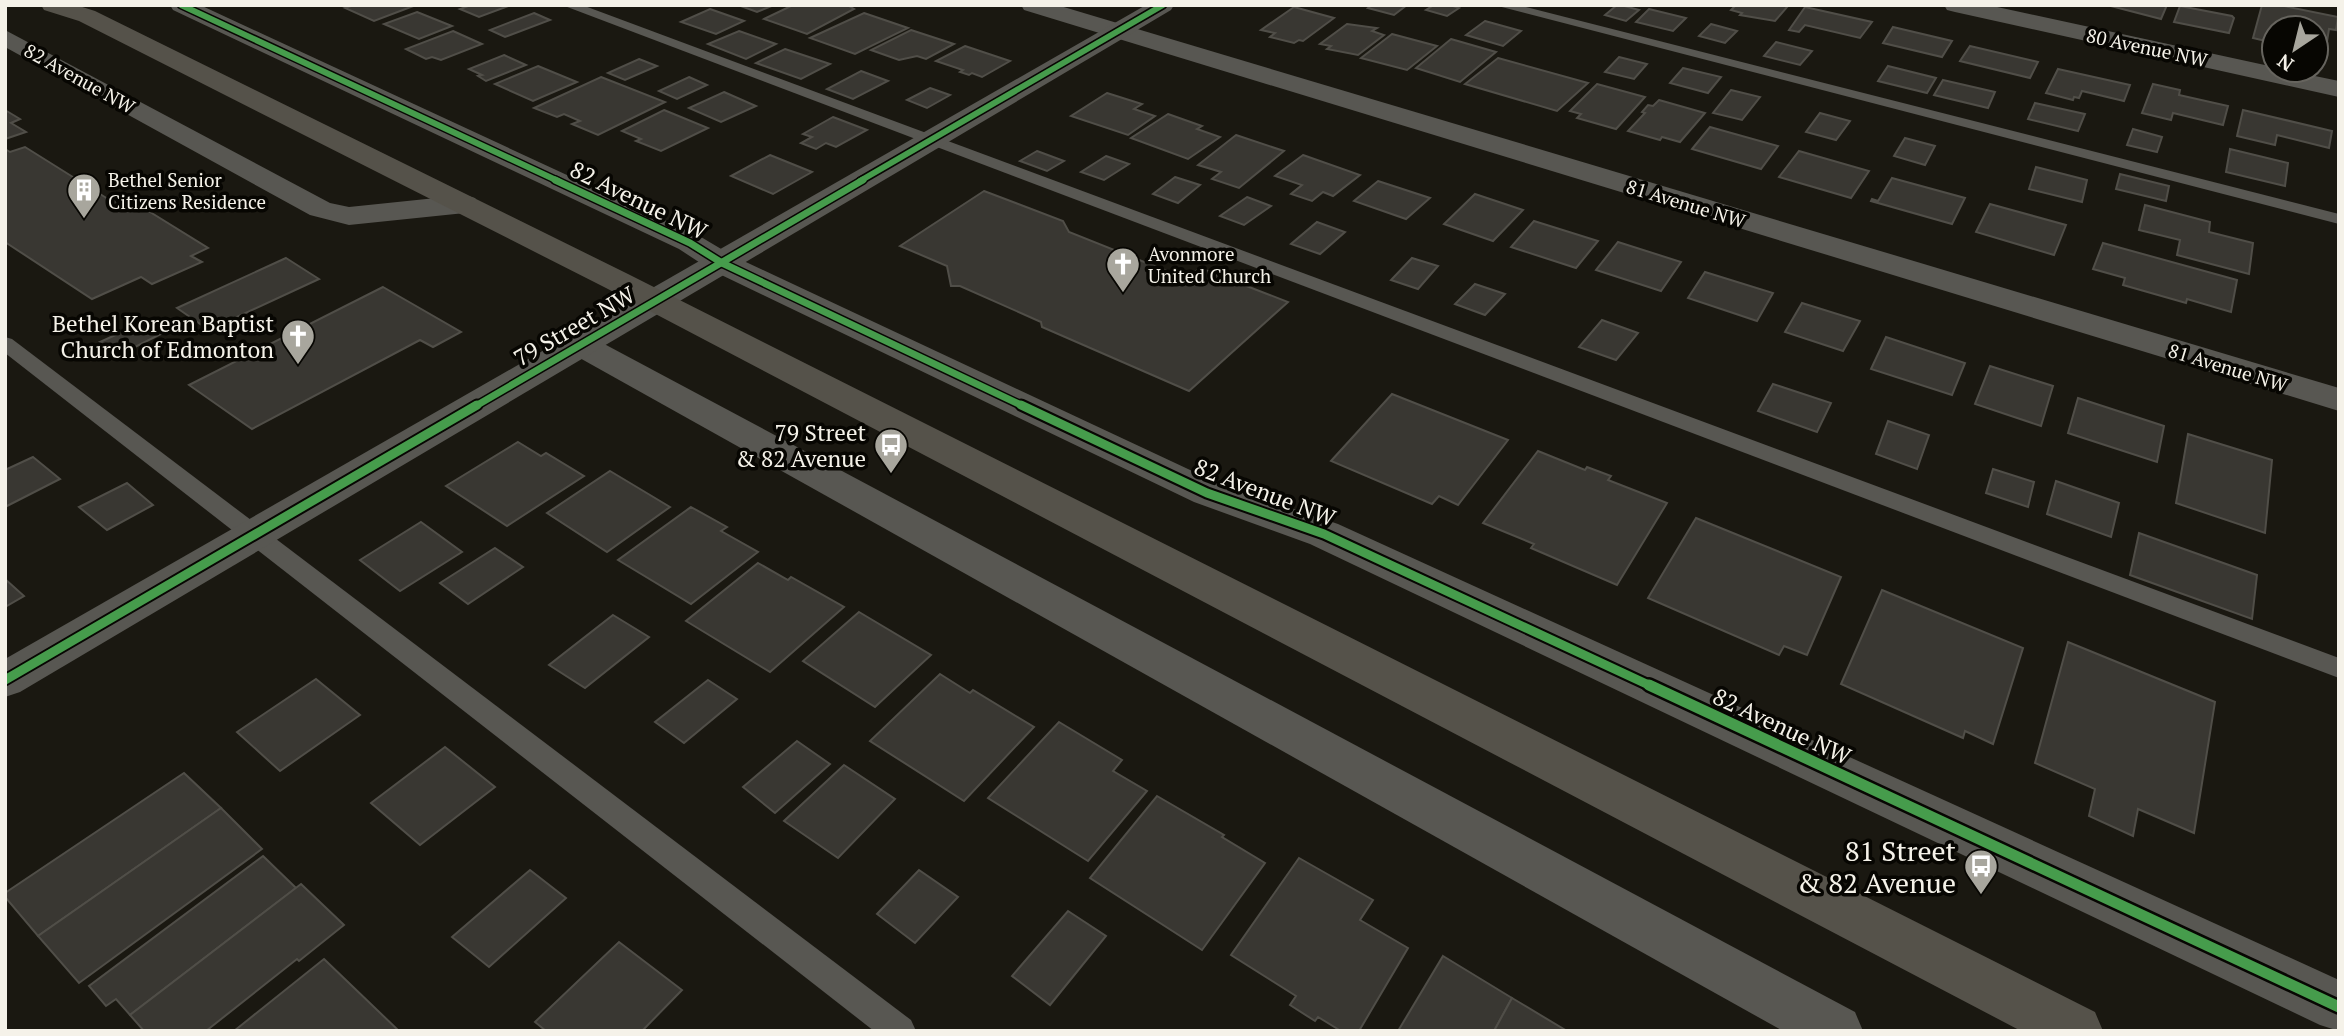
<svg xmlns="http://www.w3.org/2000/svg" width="2344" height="1036" viewBox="0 0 2344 1036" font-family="'PT Serif',serif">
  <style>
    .building { fill: #393732; stroke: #504e48; stroke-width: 2 }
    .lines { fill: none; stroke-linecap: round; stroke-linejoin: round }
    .service { fill: #585752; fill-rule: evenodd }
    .minor { fill: #585752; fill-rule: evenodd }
    .tertiary { fill: #585752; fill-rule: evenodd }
    .secondary { fill: #55524a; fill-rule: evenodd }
    .cycleway-far3-casing { stroke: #070602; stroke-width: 9 }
    .cycleway-far2-casing { stroke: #070602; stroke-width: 10 }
    .cycleway-far1-casing { stroke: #070602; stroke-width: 13 }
    .cycleway-casing { stroke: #070602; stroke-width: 16 }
    .cycleway-far3 { stroke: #469c4c; stroke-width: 6 }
    .cycleway-far2 { stroke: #469c4c; stroke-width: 7 }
    .cycleway-far1 { stroke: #469c4c; stroke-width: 9 }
    .cycleway { stroke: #469c4c; stroke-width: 11 }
    .labels { text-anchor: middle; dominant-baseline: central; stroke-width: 7; stroke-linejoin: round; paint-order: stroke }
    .far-street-label { font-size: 19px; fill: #f5f2e9; stroke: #070602 }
    .far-poi-label { font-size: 19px; fill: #f5f2e9; stroke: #070602; text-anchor: start }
    .street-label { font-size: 23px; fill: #f5f2e9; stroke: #070602 }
    .poi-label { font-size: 23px; fill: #f5f2e9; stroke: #070602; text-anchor: end }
    .near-poi-label { font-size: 28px; fill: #f5f2e9; stroke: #070602; text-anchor: end }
  </style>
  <rect width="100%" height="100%" fill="#1a1811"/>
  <!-- building -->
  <g class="building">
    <polygon points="354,5 416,5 374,21 345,8"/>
    <polygon points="471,5 511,5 479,17 460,9"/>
    <polygon points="738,5 774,5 757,12"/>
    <polygon points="793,5 847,5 854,9 807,34 764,19"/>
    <polygon points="1372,5 1407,5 1394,15 1368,8"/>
    <polygon points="1434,5 1450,5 1459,8 1447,16 1426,10"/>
    <polygon points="1617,5 1621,5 1639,10 1626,21 1605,15"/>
    <polygon points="1736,5 1785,5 1788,6 1775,21 1740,15 1742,13 1731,10"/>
    <polygon points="2107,5 2167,5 2161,19"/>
    <polygon points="2262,5 2279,5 2338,17 2336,30 2329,29 2325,54 2316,52 2316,28 2274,28 2274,43 2253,38"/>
    <polygon points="2180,6 2232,16 2234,18 2229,33 2174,22"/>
    <polygon points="1294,7 1334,18 1303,41 1299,40 1294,43 1270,37 1275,33 1261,30"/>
    <polygon points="1805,7 1872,22 1860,38 1805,25 1799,32 1789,30"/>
    <polygon points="710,9 744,21 716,34 681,22"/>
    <polygon points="1649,9 1686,18 1673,31 1636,22"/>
    <polygon points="417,12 452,26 419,39 384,24"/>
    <polygon points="534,13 550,20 505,37 490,30"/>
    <polygon points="864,13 908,28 855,54 810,38"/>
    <polygon points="1485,21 1521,31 1503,46 1466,35"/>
    <polygon points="1347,24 1377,28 1372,31 1384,35 1358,55 1327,49 1331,46 1320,44"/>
    <polygon points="1711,24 1737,31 1725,43 1699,36"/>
    <polygon points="1893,27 1952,41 1942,57 1883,43"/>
    <polygon points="911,30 954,44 926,59 917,56 899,60 871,50"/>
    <polygon points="453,31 482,44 441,60 432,57 426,59 406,49"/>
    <polygon points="739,31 776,44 746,59 708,44"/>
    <polygon points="1392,34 1437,46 1407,70 1361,58"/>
    <polygon points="1451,39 1496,52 1460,82 1416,68"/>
    <polygon points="1776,42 1812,51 1800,65 1764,56"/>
    <polygon points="965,46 1010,61 982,77 972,73 969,75 960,72 963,70 936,61"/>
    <polygon points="1970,46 2038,62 2030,78 1960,61"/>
    <polygon points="785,49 830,64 801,79 756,63"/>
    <polygon points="504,55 526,65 486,81 478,76 482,75 469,69"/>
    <polygon points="1619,57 1647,64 1634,79 1605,72"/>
    <polygon points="1498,58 1588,83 1557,111 1465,84"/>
    <polygon points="639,59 657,66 625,80 608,73"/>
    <polygon points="538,66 577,82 533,101 495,84"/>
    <polygon points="1888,66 1936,78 1927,93 1878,81"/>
    <polygon points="1683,68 1721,77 1708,93 1670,83"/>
    <polygon points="2058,69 2130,85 2124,101 2082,91 2079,98 2074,97 2073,100 2046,93"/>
    <polygon points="861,71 888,81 853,99 827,89"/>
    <polygon points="601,77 665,102 598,135 572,124 580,121 564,114 557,117 534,108"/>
    <polygon points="689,77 707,85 677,99 659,91"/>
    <polygon points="1943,80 1995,92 1988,108 1934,95"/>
    <polygon points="1597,84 1645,97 1616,129 1577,118 1581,114 1570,111"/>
    <polygon points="2153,84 2180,90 2179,95 2228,106 2223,125 2173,113 2171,120 2142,113"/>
    <polygon points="930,88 950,95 927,108 907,100"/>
    <polygon points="1731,90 1760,97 1742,120 1713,113"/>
    <polygon points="724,92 756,106 721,122 689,108"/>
    <polygon points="1107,93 1142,104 1134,109 1155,116 1128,135 1071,116"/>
    <polygon points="1659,100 1705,113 1680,142 1662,137 1660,140 1628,131 1645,113 1642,112 1648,105 1653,106"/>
    <polygon points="2035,103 2085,114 2078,131 2028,119"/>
    <polygon points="5,110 20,119 11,123 26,132 5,139"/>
    <polygon points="664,110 708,128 661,151 636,141 641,139 622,131"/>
    <polygon points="2243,110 2332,131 2329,148 2277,135 2275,145 2237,136"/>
    <polygon points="1820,113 1850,121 1836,140 1806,132"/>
    <polygon points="1168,114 1202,126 1197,129 1220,137 1188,159 1131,138"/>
    <polygon points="833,117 867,130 836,147 826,143 816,149 801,143 812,137 803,134"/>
    <polygon points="1710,127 1778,146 1761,169 1692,149"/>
    <polygon points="2133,129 2162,137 2157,152 2127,145"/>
    <polygon points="1236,135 1284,151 1239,188 1212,179 1221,172 1198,165"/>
    <polygon points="1905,138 1935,146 1925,165 1894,156"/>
    <polygon points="25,147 108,199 121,194 208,248 191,256 202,262 152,284 141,277 92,299 5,242 5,149 10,152"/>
    <polygon points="2230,149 2288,163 2285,186 2226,172"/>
    <polygon points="1037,151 1064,161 1047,171 1020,161"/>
    <polygon points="1799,151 1869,171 1851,198 1779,177"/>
    <polygon points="770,155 812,172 773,194 731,176"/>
    <polygon points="1303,155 1360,175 1333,196 1323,192 1312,201 1291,194 1302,185 1275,176"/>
    <polygon points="1106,156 1129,164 1104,180 1081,172"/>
    <polygon points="2036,167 2087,180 2082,202 2029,189"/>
    <polygon points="2120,174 2169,186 2166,201 2116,189"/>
    <polygon points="1175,177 1200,185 1178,203 1153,194"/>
    <polygon points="1892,178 1965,198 1952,224 1871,201 1872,199 1878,201"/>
    <polygon points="1378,181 1430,198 1406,219 1354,201"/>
    <polygon points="984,191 1063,221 1069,232 1187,279 1200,268 1288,302 1189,391 1042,327 1041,322 960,286 951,286 947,266 900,246"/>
    <polygon points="1475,194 1523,210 1493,241 1444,224"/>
    <polygon points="1247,197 1271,206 1244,225 1220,216"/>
    <polygon points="1990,204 2066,225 2054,255 1976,232"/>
    <polygon points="2145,205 2210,222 2209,232 2253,243 2249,274 2177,255 2180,240 2139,230"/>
    <polygon points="1534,221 1598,241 1576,268 1511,247"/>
    <polygon points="1317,222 1345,232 1320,254 1291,244"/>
    <polygon points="1618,242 1681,262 1661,291 1596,270"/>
    <polygon points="2103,243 2237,280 2231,312 2187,299 2186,303 2123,285 2125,278 2093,269"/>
    <polygon points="286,258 319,279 209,330 177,308"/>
    <polygon points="1412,258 1438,266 1418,289 1391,280"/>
    <polygon points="1705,272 1773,293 1757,321 1688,298"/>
    <polygon points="1475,284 1505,294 1485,315 1455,304"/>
    <polygon points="383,287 461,332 433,347 420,340 252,429 189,385"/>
    <polygon points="1802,303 1860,321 1843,351 1785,332"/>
    <polygon points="153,318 171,329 119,355 100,342"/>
    <polygon points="1602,320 1638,333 1616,360 1579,347"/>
    <polygon points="1886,337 1965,363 1952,395 1871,369"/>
    <polygon points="1990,366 2053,386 2041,426 1975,404"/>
    <polygon points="1773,384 1831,403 1817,432 1758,411"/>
    <polygon points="1392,394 1508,440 1458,505 1439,496 1432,504 1331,461"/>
    <polygon points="2078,398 2164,426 2157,462 2068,433"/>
    <polygon points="1888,421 1929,435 1917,469 1876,454"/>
    <polygon points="2188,434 2272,460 2265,533 2176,503"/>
    <polygon points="518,442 541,456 546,453 584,476 507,526 446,486"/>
    <polygon points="1538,451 1585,470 1587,467 1611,476 1608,480 1667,503 1617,585 1531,548 1534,544 1483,523"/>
    <polygon points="33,457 60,479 5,507 5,470"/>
    <polygon points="1993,469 2034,482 2028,507 1986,493"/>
    <polygon points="610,471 670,507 607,552 547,513"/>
    <polygon points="2056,481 2119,503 2111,537 2047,514"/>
    <polygon points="127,483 153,505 107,530 79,507"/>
    <polygon points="691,507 727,527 721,531 758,552 691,604 618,560"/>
    <polygon points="1696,518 1841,577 1807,655 1784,646 1779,655 1648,598"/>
    <polygon points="421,522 462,552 400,591 360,560"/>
    <polygon points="2139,533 2257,575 2252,619 2130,575"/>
    <polygon points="495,548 523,567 468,604 440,583"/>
    <polygon points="758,563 788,580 791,577 844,607 770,672 686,621"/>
    <polygon points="5,579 24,596 5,607"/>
    <polygon points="1882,590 2023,648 1993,744 1965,731 1963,738 1841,684"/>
    <polygon points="859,612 931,655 875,707 803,661"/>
    <polygon points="613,615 649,637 585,688 549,665"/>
    <polygon points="2068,642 2215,702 2194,833 2138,809 2133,836 2089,816 2095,789 2035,763"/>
    <polygon points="940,674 970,693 973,690 1034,727 964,801 870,741"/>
    <polygon points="316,679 360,715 280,771 237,732"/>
    <polygon points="708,680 737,699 684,743 655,722"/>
    <polygon points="1059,722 1122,760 1113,771 1147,791 1088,861 988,798"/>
    <polygon points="797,741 830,764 775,813 743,787"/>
    <polygon points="445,747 495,787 420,845 371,803"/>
    <polygon points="844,765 895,799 838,858 784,821"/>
    <polygon points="184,773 221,808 38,936 5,897 5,893"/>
    <polygon points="1157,796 1224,835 1222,837 1265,863 1202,950 1090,878"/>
    <polygon points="221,808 262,849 79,983 38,936"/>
    <polygon points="263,856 296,888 130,1015 116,999 106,1006 89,986"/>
    <polygon points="1299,858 1373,900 1360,920 1408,948 1359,1031 1341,1031 1318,1017 1315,1021 1290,1005 1296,996 1231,955"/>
    <polygon points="530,870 566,898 489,967 452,937"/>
    <polygon points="919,870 958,897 915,943 877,914"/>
    <polygon points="301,884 344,925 299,961 297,959 206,1031 144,1031 130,1015"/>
    <polygon points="1068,911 1106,936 1050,1005 1012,976"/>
    <polygon points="619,942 682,990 642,1031 546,1031 535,1022"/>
    <polygon points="1443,956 1512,998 1494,1031 1398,1031"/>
    <polygon points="324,959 399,1031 234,1031"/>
    <polygon points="1512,998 1567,1031 1494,1031"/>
  </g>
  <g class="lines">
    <!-- service -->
    <g class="service">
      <polygon points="562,5 582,5 2339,658 2339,678"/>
      <polygon points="1494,5 1518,5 2339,214 2339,224"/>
      <polygon points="5,337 12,339 911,1020 916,1031 874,1031 5,353"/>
    </g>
    <!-- minor -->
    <g class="minor">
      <polygon points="170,5 200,5 701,237 733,256 1220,484 1338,524 2339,980 2339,1031 2320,1025 1310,544 1194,502 711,270 679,249 173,10"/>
      <polygon points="1021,5 1057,5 2339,388 2339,411 1024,10"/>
      <polygon points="1944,5 1988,5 2274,67 2274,70 2286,70 2339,81 2339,97 1955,12 1947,10"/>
      <polygon points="5,30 330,203 349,207 465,195 475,198 479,204 475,210 465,213 349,225 310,215 5,47"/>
      <polygon points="581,335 593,338 1855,1012 1863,1031 1783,1031 569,352 564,345 569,338"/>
    </g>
    <!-- tertiary -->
    <polygon class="tertiary" points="1146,5 1174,5 1171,10 20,692 5,697 5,659"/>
    <!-- secondary -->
    <polygon class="secondary" points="41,5 76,5 95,11 628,274 2095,1012 2103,1031 2021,1031 606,288 79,21 44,10"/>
    <!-- cycleway-far3 casing -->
    <g class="cycleway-far3-casing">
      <g id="cycleway-far3">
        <polyline points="181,5 558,181"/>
        <polyline points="860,181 1163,5"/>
      </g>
    </g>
    <!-- cycleway-far2 casing -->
    <g class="cycleway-far2-casing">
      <g id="cycleway-far2">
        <polyline points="555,180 690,243 722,263 1025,407"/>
        <polyline points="474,407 863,180"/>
      </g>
    </g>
    <!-- cycleway-far1 casing -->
    <g class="cycleway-far1-casing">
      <g id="cycleway-far1">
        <polyline points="1021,405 1207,493 1324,534 1653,687"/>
        <polyline points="5,680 477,405"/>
      </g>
    </g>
    <!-- cycleway casing -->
    <g class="cycleway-casing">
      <polyline id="cycleway" points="1649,685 2339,1007"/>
    </g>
    <!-- cycleway-far3 -->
    <use href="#cycleway-far3" class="cycleway-far3"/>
    <!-- cycleway-far2 -->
    <use href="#cycleway-far2" class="cycleway-far2"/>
    <!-- cycleway-far1 -->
    <use href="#cycleway-far1" class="cycleway-far1"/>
    <!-- cycleway -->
    <use href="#cycleway" class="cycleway"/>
  </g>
  <!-- icons -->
  <defs>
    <g id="building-pin" transform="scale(1.75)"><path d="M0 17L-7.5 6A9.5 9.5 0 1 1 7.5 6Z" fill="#a8a69d" stroke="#070602"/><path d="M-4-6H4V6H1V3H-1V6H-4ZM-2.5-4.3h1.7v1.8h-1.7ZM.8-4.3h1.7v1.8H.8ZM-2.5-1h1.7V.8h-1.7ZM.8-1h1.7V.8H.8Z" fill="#fff"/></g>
    <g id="church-pin" transform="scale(1.75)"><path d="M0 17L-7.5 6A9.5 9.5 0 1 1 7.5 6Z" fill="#a8a69d" stroke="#070602"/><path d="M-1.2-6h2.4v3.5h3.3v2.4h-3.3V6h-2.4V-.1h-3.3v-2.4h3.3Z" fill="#fff"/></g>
    <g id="bus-pin" transform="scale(1.75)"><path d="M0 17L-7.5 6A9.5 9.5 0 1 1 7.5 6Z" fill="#a8a69d" stroke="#070602"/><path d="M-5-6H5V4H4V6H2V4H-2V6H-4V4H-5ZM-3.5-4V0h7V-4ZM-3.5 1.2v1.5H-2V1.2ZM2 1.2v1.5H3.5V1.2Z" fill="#fff"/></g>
  </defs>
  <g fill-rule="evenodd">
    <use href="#building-pin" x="84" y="190"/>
    <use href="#church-pin" x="1123" y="264"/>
    <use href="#church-pin" x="298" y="336"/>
    <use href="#bus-pin" x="891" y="445"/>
    <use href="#bus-pin" x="1981" y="866"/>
  </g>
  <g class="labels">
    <!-- far-street labels -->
    <g class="far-street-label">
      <text transform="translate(2147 47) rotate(12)">80 Avenue NW</text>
      <text transform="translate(80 78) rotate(29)">82 Avenue NW</text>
      <text transform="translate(1686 203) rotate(17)">81 Avenue NW</text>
      <text transform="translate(2228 367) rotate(17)">81 Avenue NW</text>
    </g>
    <!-- far-poi labels -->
    <g class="far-poi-label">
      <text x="108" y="179">Bethel Senior<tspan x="108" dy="22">Citizens Residence</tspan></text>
      <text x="1148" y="253">Avonmore<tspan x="1148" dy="22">United Church</tspan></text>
    </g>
    <!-- street labels -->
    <g class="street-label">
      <text transform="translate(639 200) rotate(26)">82 Avenue NW</text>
      <text transform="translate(574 326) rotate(-30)">79 Street NW</text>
      <text transform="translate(1265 492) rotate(21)">82 Avenue NW</text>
      <text transform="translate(1782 726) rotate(25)">82 Avenue NW</text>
    </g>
    <!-- poi labels -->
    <g class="poi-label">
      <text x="274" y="323">Bethel Korean Baptist<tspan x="274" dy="26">Church of Edmonton</tspan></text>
      <text x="866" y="432">79 Street<tspan x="866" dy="26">&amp; 82 Avenue</tspan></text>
    </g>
    <!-- near-poi labels -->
    <g class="near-poi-label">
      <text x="1956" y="850">81 Street<tspan x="1956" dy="32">&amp; 82 Avenue</tspan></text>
    </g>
  </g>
  <!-- border -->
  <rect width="2344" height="1036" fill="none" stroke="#f5f2e9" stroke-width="14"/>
  <!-- north arrow -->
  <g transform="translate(2295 49) rotate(215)"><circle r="33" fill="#070602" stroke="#66645e" stroke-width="2"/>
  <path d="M0-5L12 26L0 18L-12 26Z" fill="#a8a69d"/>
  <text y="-10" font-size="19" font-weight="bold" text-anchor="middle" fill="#f5f2e9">N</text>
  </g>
</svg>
